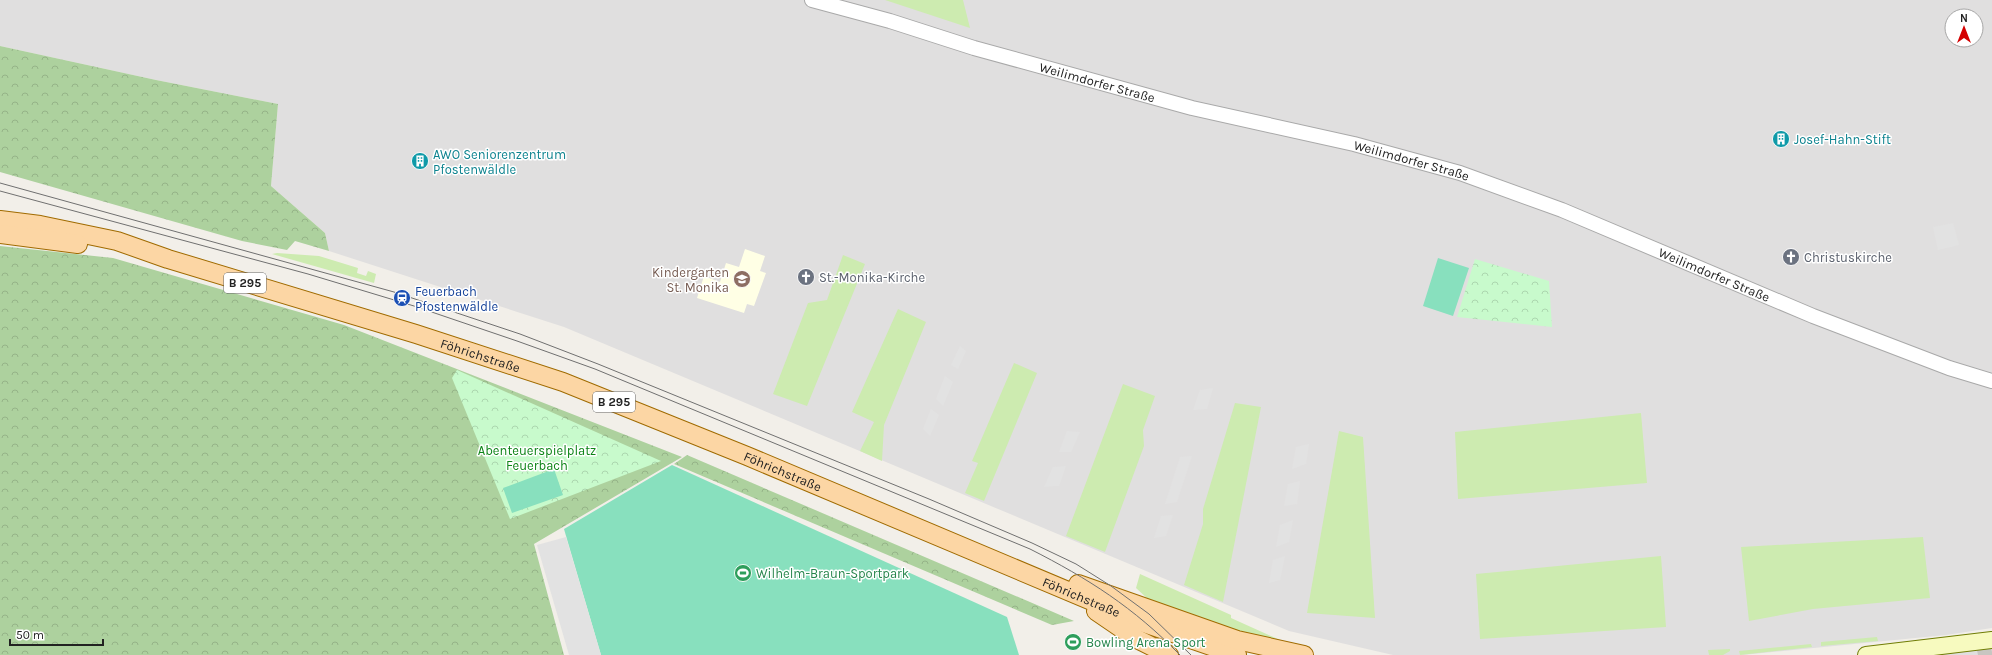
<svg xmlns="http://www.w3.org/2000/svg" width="1992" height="655" viewBox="0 0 1992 655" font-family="Karla,sans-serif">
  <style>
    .residential { fill: #e0dfdf; fill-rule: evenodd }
    .education { fill: #ffffe5 }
    .grass { fill: #cdebb0 }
    .forest { fill: url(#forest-crowns) }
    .park { fill: url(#park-crowns) }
    .pitch { fill: #88e0be }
    .parking { fill: #e2e2e2 }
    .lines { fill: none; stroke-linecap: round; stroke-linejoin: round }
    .primary-tunnel { stroke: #c8c6c1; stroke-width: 18; stroke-dasharray: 18 9; stroke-linecap: butt }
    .tertiary-casing { stroke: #a9a9a9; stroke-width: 16 }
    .secondary-casing { stroke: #707d05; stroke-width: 18 }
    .primary-casing { stroke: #a06b00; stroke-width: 20 }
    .tertiary { stroke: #fff; stroke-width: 14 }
    .secondary { stroke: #f7fabf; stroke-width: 16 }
    .primary { stroke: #fcd6a4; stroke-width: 18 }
    .tram { stroke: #707070; stroke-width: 1 }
    .labels { text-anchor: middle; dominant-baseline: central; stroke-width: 3; stroke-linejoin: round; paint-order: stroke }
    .shield { fill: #fff; stroke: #646464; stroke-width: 1 }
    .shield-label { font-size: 12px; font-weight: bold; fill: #222 }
    .street-label { font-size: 13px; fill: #222; stroke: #fff }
    .culture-label { font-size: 13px; fill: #0d838f; stroke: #fff; text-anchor: start }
    .worship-label { font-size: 13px; fill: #5b616d; stroke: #fff; text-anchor: start }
    .education-label { font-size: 13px; fill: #785e54; stroke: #fff; text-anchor: end }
    .transit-label { font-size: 13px; fill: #164399; stroke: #fff; text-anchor: start }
    .park-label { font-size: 13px; fill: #0c8416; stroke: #fff }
    .leisure-label { font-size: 13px; fill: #27864d; stroke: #fff; text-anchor: start }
  </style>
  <defs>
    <pattern id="forest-crowns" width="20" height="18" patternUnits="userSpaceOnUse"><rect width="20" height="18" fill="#add19e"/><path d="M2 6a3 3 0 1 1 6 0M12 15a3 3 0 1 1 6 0" fill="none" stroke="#95b388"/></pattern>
    <pattern id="park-crowns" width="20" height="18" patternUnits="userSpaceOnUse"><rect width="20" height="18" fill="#c8facc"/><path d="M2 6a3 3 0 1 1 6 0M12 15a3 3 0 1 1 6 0" fill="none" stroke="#acd6af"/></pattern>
  </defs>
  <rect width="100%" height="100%" fill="#f2efe9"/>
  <!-- residential -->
  <g class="residential">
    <path d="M 0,0 L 1992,0 L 1992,628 L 1946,635 L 1742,655 L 1393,655 L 1289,631 L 564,327 L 329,251 L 325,233 L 271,186 L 278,104 L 156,80 L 0,46 ZM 1952,16 L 1976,16 L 1976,40 L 1952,40 Z"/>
    <polygon points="1992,637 1992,655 1907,655"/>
  </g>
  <!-- education -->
  <polygon class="education" points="745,249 765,256 760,271 766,273 754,306 747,304 744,313 697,298 704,276 720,282 726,263 739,267"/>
  <!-- grass -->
  <g class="grass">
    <polygon points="885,0 963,0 970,28"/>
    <polygon points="277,253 319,256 358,268 357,273 366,276 368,271 376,274 374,283 272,254"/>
    <polygon points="843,255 865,264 807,406 773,394 808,303 827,300"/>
    <polygon points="898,309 926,322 884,425 882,461 860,451 874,422 852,412"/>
    <polygon points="1014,363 1037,373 984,501 965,493 978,463 972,461"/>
    <polygon points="1123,384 1155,396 1143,430 1144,446 1105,552 1066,536"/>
    <polygon points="1235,403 1261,407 1223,602 1184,585 1203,524 1203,509"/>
    <polygon points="1641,413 1647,483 1458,499 1455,432"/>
    <polygon points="1339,431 1363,437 1375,618 1307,613"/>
    <polygon points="1923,537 1930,598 1813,609 1749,621 1741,547"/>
    <polygon points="1661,556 1666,627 1480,639 1476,574"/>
    <polygon points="1140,574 1231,615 1231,618 1289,644 1240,633 1150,601 1136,588"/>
    <polygon points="1877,637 1878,641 1821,646 1821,642"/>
    <polygon points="1811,644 1812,647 1740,655 1739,651"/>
    <polygon points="1730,649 1730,651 1723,655 1709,655 1708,650"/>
  </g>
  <!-- forest -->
  <g class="forest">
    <polygon points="0,46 156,80 278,104 271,186 325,233 329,251 295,241 287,250 242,241 0,172"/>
    <polygon points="0,246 113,258 344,325 682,457 534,544 564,655 0,655"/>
    <polygon points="687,455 1074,621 1052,625 674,464"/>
  </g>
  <!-- park -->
  <g class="park">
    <polygon points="1475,259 1549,281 1552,327 1457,317"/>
    <polygon points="457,370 661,461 510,519 452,378"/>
  </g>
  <!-- pitch -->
  <g class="pitch">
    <polygon points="1438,258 1469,268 1453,316 1423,306"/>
    <polygon points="672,465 1007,617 1019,655 601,655 564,529"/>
    <polygon points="554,469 563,495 512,513 503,488"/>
  </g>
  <!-- parking -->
  <g class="parking">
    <polygon points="1953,223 1959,245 1938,250 1933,227"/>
    <polygon points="960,346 966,351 958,369 951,365"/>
    <polygon points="945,376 953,382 943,406 936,399"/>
    <polygon points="1213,388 1207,409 1193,410 1200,390"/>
    <polygon points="931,409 939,415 930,436 923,429"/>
    <polygon points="1067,431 1080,432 1071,452 1059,452"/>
    <polygon points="1309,444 1306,464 1292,469 1296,447"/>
    <polygon points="1192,456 1177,502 1165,504 1180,457"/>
    <polygon points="1066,466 1059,486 1044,487 1053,467"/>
    <polygon points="1300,481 1297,504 1284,506 1288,484"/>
    <polygon points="1173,515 1166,536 1154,538 1161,516"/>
    <polygon points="1293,520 1289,542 1276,547 1280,525"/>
    <polygon points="566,537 601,655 569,655 537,545"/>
    <polygon points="1285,556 1280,580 1269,583 1273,560"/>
  </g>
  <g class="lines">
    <!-- primary-tunnel -->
    <polyline class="primary-tunnel" points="1978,655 1992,652"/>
    <!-- tertiary casing -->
    <g class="tertiary-casing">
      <g id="tertiary">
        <path id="s1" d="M 812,0 L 890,21 L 974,48 L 1192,108 L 1354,144 L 1460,173 L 1562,210 L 1813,316 L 1949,368 L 1992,381"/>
      </g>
    </g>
    <!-- secondary casing -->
    <g class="secondary-casing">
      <polyline id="secondary" points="1866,655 1992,640"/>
    </g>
    <!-- primary casing -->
    <g class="primary-casing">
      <g id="primary">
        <path id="s2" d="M 0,220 L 40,225 L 117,241 L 168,259 L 416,334 L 563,382 L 747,456 L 1144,623 L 1237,655"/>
        <polyline points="0,234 78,244"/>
        <polyline points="1078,584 1237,640 1304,655"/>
        <polyline points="1096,611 1137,639 1169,655"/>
      </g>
    </g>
    <!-- tertiary -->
    <use href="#tertiary" class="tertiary"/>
    <!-- secondary -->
    <use href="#secondary" class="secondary"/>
    <!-- primary -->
    <use href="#primary" class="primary"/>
    <!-- tram -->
    <g class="tram">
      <polyline points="0,183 394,292 520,334 598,364 929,499 1032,543 1076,564 1111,586 1149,614 1191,655"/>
      <path d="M 0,191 L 308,274 L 414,306 L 517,341 L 595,369 L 1030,549 C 1089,579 1133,607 1180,655"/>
    </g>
  </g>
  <!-- icons -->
  <defs>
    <g id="building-disc" transform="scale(0.9)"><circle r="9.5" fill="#0f9aa8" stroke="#fff"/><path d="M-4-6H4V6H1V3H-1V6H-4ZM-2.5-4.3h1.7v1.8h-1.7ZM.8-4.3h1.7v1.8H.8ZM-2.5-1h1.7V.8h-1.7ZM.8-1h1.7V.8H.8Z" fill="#fff"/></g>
    <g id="church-disc" transform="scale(0.9)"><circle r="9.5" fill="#6b7280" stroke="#fff"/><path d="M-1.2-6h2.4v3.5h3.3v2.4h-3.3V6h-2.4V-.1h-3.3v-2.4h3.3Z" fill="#fff"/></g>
    <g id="school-disc" transform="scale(0.9)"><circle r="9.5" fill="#8d6e63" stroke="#fff"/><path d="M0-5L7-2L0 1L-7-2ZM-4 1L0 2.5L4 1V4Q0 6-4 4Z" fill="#fff"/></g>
    <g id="station-disc" transform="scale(0.9)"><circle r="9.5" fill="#1a4fb4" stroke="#fff"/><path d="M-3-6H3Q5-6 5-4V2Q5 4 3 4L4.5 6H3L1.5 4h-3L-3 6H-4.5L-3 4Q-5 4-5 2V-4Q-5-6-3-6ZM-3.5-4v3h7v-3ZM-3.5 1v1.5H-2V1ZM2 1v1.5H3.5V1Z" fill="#fff"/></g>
    <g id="stadium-disc" transform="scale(0.9)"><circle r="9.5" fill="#2e9e5b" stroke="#fff"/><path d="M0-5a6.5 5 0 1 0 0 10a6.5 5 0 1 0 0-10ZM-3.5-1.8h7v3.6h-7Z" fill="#fff"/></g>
  </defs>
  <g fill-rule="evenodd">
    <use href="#building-disc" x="1781" y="139"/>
    <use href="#building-disc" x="420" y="161"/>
    <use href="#church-disc" x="1791" y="257"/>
    <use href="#church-disc" x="806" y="277"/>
    <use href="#school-disc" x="742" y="279"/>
    <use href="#station-disc" x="402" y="298"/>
    <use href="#stadium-disc" x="743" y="573"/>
    <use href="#stadium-disc" x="1073" y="642"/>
  </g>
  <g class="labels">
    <!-- shield labels -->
    <g class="shield">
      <rect x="224" y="273" width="42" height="20" rx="3"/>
      <rect x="593" y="392" width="42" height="20" rx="3"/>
    </g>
    <g class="shield-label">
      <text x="245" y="283">B 295</text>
      <text x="614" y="402">B 295</text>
    </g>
    <!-- street labels -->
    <g class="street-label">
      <text stroke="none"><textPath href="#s1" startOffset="297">Weilimdorfer Straße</textPath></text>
      <text stroke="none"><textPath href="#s1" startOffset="621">Weilimdorfer Straße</textPath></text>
      <text stroke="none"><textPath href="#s1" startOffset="945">Weilimdorfer Straße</textPath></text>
      <text stroke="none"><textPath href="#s2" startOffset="500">Föhrichstraße</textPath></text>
      <text stroke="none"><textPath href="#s2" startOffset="824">Föhrichstraße</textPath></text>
      <text stroke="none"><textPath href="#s2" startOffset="1148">Föhrichstraße</textPath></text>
    </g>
    <!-- culture labels -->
    <g class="culture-label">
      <text x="1794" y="139">Josef-Hahn-Stift</text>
      <text x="433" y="154">AWO Seniorenzentrum<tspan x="433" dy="15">Pfostenwäldle</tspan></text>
    </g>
    <!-- worship labels -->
    <g class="worship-label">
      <text x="1804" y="257">Christuskirche</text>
      <text x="819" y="277">St.-Monika-Kirche</text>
    </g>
    <!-- education labels -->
    <g class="education-label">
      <text x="729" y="272">Kindergarten<tspan x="729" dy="15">St. Monika</tspan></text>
    </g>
    <!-- transit labels -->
    <g class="transit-label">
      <text x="415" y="291">Feuerbach<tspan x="415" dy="15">Pfostenwäldle</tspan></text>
    </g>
    <!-- park labels -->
    <g class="park-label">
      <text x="537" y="450">Abenteuerspielplatz<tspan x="537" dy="15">Feuerbach</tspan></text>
    </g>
    <!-- leisure labels -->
    <g class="leisure-label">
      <text x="756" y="573">Wilhelm-Braun-Sportpark</text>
      <text x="1086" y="642">Bowling Arena Sport</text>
    </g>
  </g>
  <!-- north arrow -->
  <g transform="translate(1964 28)"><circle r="19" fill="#ffffff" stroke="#a7a7a7"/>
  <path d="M0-3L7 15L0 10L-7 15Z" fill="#d40000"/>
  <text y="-6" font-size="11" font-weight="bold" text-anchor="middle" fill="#222222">N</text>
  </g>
  <!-- scale -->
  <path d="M10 639v6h93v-6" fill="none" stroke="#222222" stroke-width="2"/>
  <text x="16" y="639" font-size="12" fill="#222222" stroke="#ffffff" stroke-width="3" paint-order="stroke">50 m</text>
</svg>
